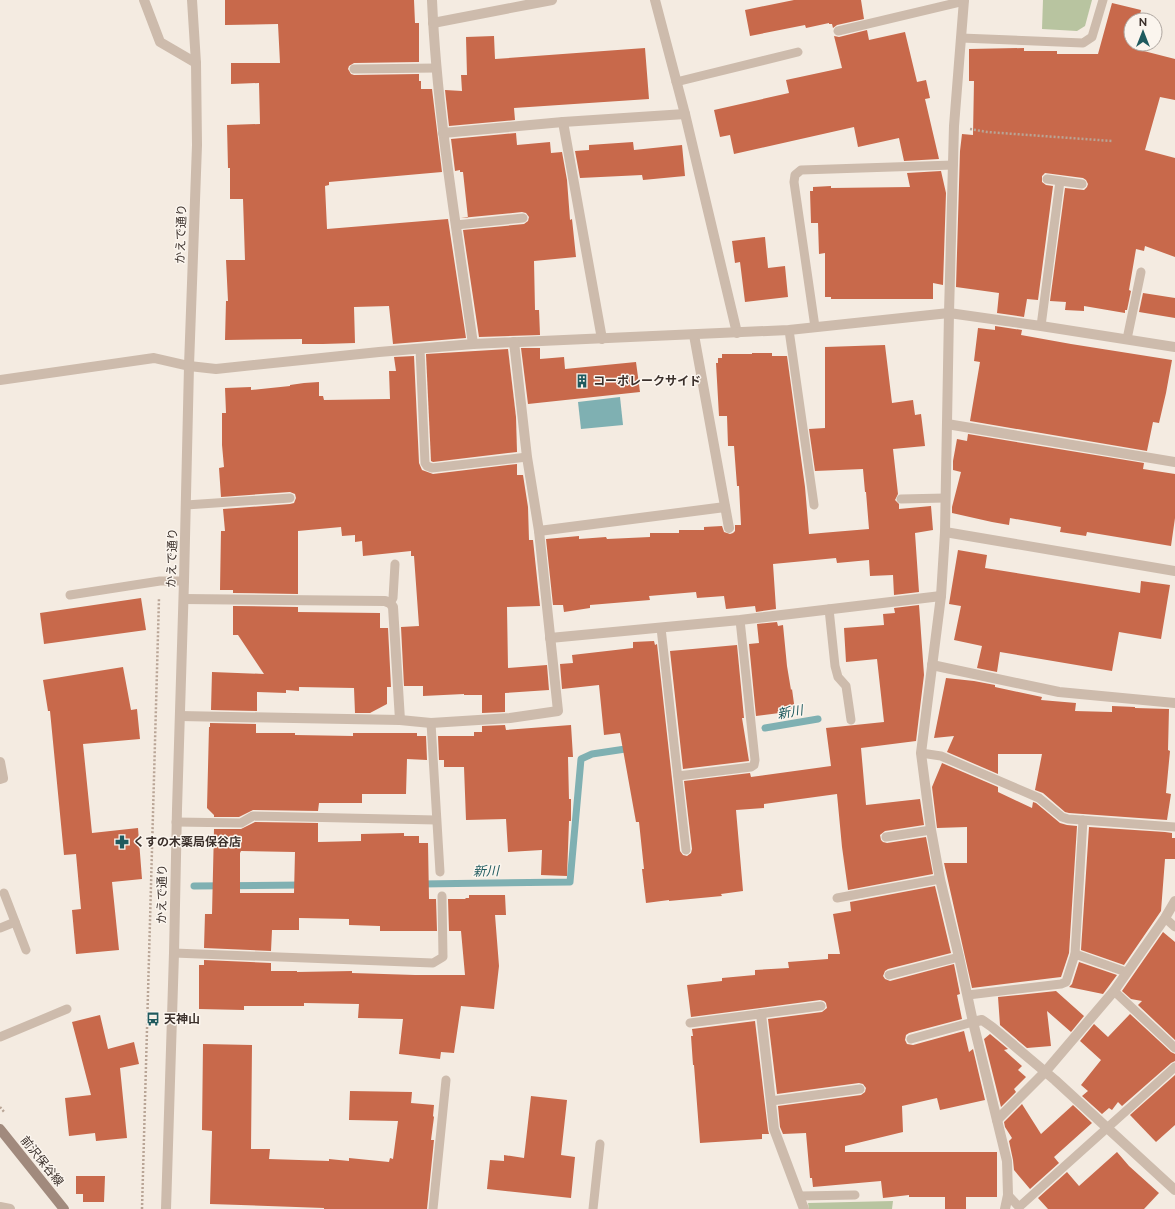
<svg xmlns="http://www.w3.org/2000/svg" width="1175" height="1209" viewBox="0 0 1175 1209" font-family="Raleway,'Noto Sans JP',sans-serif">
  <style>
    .green { fill: #b8c4a0 }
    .water { fill: #7fb0b2 }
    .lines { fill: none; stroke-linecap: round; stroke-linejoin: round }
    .stream { stroke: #7fb0b2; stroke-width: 7 }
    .building { fill: #c8694b; fill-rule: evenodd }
    .path { stroke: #b9a596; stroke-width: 2.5; stroke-dasharray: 2 2; stroke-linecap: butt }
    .service { stroke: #cdbbac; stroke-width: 9 }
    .minor { stroke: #cdbbac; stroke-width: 10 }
    .tertiary { stroke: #cdbbac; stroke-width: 10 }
    .secondary { stroke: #a18a7d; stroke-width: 10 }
    .labels { text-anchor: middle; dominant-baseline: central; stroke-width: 3; stroke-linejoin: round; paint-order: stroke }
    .street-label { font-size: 12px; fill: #3b302b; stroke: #fbf5ee }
    .poi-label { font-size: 12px; font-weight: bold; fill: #3b302b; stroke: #fbf5ee; text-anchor: start }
    .water-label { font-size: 13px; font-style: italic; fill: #1f5a5e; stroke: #fbf5ee }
  </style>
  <rect width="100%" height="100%" fill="#f4ebe1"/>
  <!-- green -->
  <g class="green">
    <polygon points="1043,0 1092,0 1085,26 1077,31 1042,29"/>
    <polygon points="893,1201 892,1209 809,1209 808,1203"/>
  </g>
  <!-- water -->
  <polygon class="water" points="620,397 623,425 581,429 578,402"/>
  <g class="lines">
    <!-- stream -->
    <g class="stream">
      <polyline points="765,728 818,719"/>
      <polyline points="421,884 570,882 581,759 592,754 632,748"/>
      <polyline points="194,886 302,885"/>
    </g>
  </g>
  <!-- building -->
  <g class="building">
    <polygon points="225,0 414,0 415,23 419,23 419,62 354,63 349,66 348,69 351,74 354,75 419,74 419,81 421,81 421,89 432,89 442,172 329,182 329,185 325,186 327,229 448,219 466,338 393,344 389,306 354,307 355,343 323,344 302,344 302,339 225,340 226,301 228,301 226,260 245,260 243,199 230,199 230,168 228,168 227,125 260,124 259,83 231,84 231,63 280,63 278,24 225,25"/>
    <polygon points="794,0 861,0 864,19 837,25 833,28 832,24 829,24 829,23 806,28 805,25 750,36 745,10"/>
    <polygon points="1112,3 1141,10 1139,20 1131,20 1131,44 1133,44 1132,48 1175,59 1175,100 1160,97 1145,150 1175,158 1175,257 1145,246 1144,251 1136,249 1129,290 1131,291 1127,310 1125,310 1125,313 1084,306 1084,311 1065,310 1066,302 1050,301 1065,188 1084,190 1087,187 1088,184 1086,180 1083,178 1045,173 1042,176 1042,182 1046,185 1053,186 1038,300 1027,299 1024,317 997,313 999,293 956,287 960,151 962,134 973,135 974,81 969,81 969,49 1024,48 1024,51 1057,51 1057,54 1098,54"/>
    <polygon points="867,30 869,40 905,32 917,82 926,80 930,98 925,99 939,159 904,161 899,138 858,147 854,127 734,154 730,135 720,137 714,110 789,93 786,80 842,68 834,36 839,37"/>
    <polygon points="494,36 495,59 645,48 649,99 514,108 515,120 449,126 445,90 462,91 461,75 467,75 466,37"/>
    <polygon points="516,133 517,145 550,142 551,153 562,152 567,180 570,220 572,219 576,257 534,261 535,310 539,310 540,335 479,337 463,230 524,224 528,221 529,217 526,213 522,212 461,218 468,218 463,172 460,172 460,170 455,171 451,139"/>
    <polygon points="633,142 634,150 682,145 685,176 643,180 642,175 580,178 575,151 589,150 589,145"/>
    <polygon points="941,171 946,193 943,285 933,283 933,299 831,299 831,297 825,297 825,253 819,254 818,223 811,223 810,191 813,191 813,187 831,186 831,188 910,187 907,173"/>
    <polygon points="765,237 768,268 785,266 788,297 745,302 740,262 735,263 732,241"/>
    <polygon points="1143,293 1175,298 1175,318 1139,312"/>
    <polygon points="995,326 1022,330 1021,335 1071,344 1172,360 1166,393 1159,423 1153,422 1147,451 970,421 980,362 974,361 978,328 995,330"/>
    <polygon points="885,345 892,403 913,400 915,415 921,414 925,446 893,449 898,494 895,500 899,504 899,509 931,506 933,530 915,533 919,592 894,595 893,575 870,576 869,560 837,563 836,558 773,564 776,609 756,612 755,606 726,609 724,596 697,598 696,592 649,596 650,600 590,605 590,608 564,612 563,605 553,605 546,539 579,536 579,539 606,537 607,539 650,537 650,533 679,533 679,530 704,530 704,527 722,526 724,532 730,534 733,533 735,531 735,525 741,525 739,486 737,486 734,446 728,446 727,416 719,416 716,363 718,363 718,358 722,358 722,354 752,354 752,353 772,353 772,356 787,356 805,487 809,534 869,529 866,492 865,492 863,469 815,471 809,429 825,428 825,347"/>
    <polygon points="521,348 540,348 540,359 564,357 565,369 636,362 640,392 528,404"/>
    <polygon points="508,349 516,417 517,452 433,462 431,461 426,354"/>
    <polygon points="414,356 419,463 422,470 433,474 517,464 517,475 523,475 528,507 529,540 533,540 540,606 507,607 508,668 547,665 549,690 505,693 505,712 482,713 482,695 464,695 464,694 423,696 423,686 404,686 401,627 419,626 414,556 411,556 411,551 363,556 362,541 355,542 355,535 342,536 341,527 298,531 298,594 233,593 233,590 220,590 221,531 225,531 223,509 290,504 294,503 296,498 295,494 290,492 221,497 219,468 224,467 222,445 222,413 226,413 225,388 251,387 251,390 290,386 290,385 304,383 319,382 319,396 323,396 324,400 390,399 389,371 396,371 394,357"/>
    <polygon points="968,434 1144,463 1143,469 1175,474 1175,518 1171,546 1087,532 1086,536 1060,532 1061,527 1010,518 1009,525 992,522 952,513 952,507 961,472 953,470 953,461 957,439 967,441"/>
    <polygon points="958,550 987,555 985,568 1140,593 1141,581 1170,585 1161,639 1119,632 1112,671 1000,652 997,672 977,668 982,646 954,640 961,606 949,604"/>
    <polygon points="141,598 146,630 44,644 40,613"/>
    <polygon points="919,605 924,675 916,741 861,748 866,805 920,799 924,825 885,831 880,835 881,840 883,842 887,843 926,837 933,874 848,890 842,847 837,794 764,804 764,808 736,810 743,891 721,894 722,896 669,901 669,900 646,903 642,869 644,869 639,822 636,822 620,733 604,735 599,685 562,689 560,664 573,663 572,655 633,648 633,642 654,641 655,645 657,644 680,851 683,855 687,856 691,853 692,849 684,781 750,773 751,777 831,766 826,728 884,722 877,659 846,662 844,628 884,625 883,614 895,613 894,608"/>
    <polygon points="233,606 298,607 298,612 380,613 380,628 388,628 391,687 387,687 387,704 370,713 355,713 354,688 299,687 299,691 286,690 286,693 257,692 257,711 211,710 212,672 264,674 238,635 233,635"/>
    <polygon points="777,622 778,626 783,625 787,666 791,690 792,689 795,711 756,716 749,644 759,643 757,624"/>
    <polygon points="737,645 744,718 742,718 749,761 683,769 670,651"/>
    <polygon points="123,667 131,710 137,709 140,739 83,744 92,833 138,828 142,879 112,882 119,950 76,954 72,910 81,909 76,854 64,855 50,711 48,711 43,680"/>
    <polygon points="946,678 974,681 995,685 995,687 1042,697 1041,700 1076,703 1075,711 1112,712 1112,706 1135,707 1135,708 1169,709 1168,750 1170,751 1166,793 1171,794 1167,820 1069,813 1065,812 1043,793 1035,790 1042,754 998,754 998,774 947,752 954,736 934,738"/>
    <polygon points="210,723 256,724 256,733 295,733 295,735 353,736 353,733 417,733 417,736 426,736 427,760 407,759 406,794 362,794 362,803 319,803 318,811 253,810 239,817 214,817 214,815 207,808 209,727 210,727"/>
    <polygon points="505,725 506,730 571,725 573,757 568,757 569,799 571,799 571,821 569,821 567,876 541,875 542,850 508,852 506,819 466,820 464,767 444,767 444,760 439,760 438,736 474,736 474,732 482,732 482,726"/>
    <polygon points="942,763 998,787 998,792 1032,808 1033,802 1036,803 1060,823 1067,825 1077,826 1069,953 1061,977 972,988 944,863 967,863 967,827 937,828 932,787"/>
    <path d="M 255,822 L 318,823 L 318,842 L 361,841 L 361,834 L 404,833 L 404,836 L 419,836 L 419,843 L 428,843 L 429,899 L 436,899 L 437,931 L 380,931 L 380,926 L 349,925 L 349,919 L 299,918 L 299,930 L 272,930 L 271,951 L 204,948 L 205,914 L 212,914 L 214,829 L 241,829 ZM 241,851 L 295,852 L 294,893 L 240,893 L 240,853 Z"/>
    <polygon points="1089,827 1165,832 1172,833 1172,838 1175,838 1175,859 1165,859 1161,911 1124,965 1081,950"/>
    <polygon points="935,886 951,953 888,969 885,971 883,976 885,979 890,981 954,964 960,994 957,995 962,1019 909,1033 906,1035 905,1040 907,1044 913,1045 964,1031 969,1052 973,1049 985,1100 940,1110 937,1098 902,1106 903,1132 845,1146 845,1152 997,1152 997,1197 966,1197 966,1209 945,1209 945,1197 909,1197 909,1195 883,1198 881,1181 813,1187 812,1178 810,1178 806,1133 783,1134 780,1127 778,1106 861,1095 865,1092 866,1088 863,1084 859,1083 777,1094 768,1019 822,1012 827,1008 826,1003 824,1001 820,1000 691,1017 687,985 722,981 722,978 755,975 755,970 789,968 788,962 828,959 828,954 840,954 833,914 851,911 850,902"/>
    <polygon points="469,895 505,895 506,915 495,915 499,966 494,1009 461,1006 454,1053 441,1052 440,1059 399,1054 403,1019 358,1018 359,1004 304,1003 304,1006 244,1006 244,1010 199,1009 199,965 204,965 204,960 271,963 271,971 297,971 297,972 352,971 352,973 415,975 465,975 461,931 449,931 448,899 466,899 465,898 469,898"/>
    <polygon points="1163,932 1175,942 1175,1040 1138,1005 1142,1001 1131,999 1122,991"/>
    <polygon points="1079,962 1117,975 1103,994 1069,987 1072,984"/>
    <polygon points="1056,991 1084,1016 1071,1032 1047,1011 1051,1046 1027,1048 1000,1025 998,997"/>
    <polygon points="1130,1014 1171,1052 1175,1054 1175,1061 1171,1063 1122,1106 1118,1102 1112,1110 1109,1108 1102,1114 1082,1096 1088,1091 1081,1085 1101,1060 1080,1041 1094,1024 1108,1037"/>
    <polygon points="100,1015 108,1049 134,1042 139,1064 120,1068 127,1138 96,1141 95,1133 69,1136 65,1098 91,1095 72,1022"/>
    <polygon points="755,1021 768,1130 769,1134 762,1134 762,1139 700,1143 694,1065 693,1065 691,1036 693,1036 692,1029"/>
    <polygon points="990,1034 1008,1049 1004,1050 1022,1066 1018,1070 1026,1077 1014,1089 1016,1092 1001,1107 984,1039"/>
    <polygon points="203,1044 252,1045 251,1149 270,1149 269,1159 329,1161 329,1159 349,1161 349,1158 389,1162 390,1158 393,1159 398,1121 349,1120 350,1091 412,1092 411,1103 434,1105 433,1116 434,1117 431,1140 434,1140 427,1209 324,1209 324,1208 210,1204 212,1131 202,1130"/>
    <polygon points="1175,1075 1175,1125 1156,1142 1130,1115"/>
    <polygon points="531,1096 567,1100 561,1155 575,1157 571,1198 487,1189 490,1160 504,1161 504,1155 524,1158"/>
    <polygon points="1022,1104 1041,1134 1073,1105 1092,1123 1054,1157 1059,1163 1030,1189 1014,1170 1013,1160 1009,1141 1012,1138 1005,1127 1004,1122"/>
    <polygon points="1117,1152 1129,1166 1159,1193 1144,1209 1048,1209 1038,1198 1067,1172 1079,1186"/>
    <polygon points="76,1176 105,1176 104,1202 83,1202 83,1194 76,1194"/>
  </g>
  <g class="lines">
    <!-- path -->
    <g class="path">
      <polyline points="970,129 987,132 1112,141"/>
      <polyline points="0,1107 5,1113"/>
      <polyline points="142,1209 159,598"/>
    </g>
    <!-- service -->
    <g class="service">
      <polyline points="838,31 964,1"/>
      <polyline points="961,38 1083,43 1092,37 1103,0"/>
      <polyline points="354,69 436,68"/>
      <polyline points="676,82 798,52"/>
      <polyline points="1047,179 1082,184"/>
      <polyline points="456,225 523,218"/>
      <polyline points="1041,326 1060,181"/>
      <polyline points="815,327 794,182 795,175 801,170 953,165"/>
      <polyline points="789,330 814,505"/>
      <polyline points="1127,339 1141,272"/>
      <polyline points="420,349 425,463 427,466 432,468 527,457"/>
      <polyline points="901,499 945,498"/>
      <polyline points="186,505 290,498"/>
      <polyline points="70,595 160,581 184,581"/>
      <polyline points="390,603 393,598 395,564"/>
      <polyline points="829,609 835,666 838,677 846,686 851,720"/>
      <polyline points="661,628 686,850"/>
      <polyline points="431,723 440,872"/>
      <polyline points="921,753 941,756 1039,798 1062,817 1068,819 1175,827"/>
      <polyline points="678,776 751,767 754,765 755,760 740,620"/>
      <polyline points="176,822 241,823 253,816 436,820"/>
      <polyline points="886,837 931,830"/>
      <polyline points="4,893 26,950"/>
      <polyline points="837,898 940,879"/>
      <polyline points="1165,918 1175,927"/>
      <polyline points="0,928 15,922"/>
      <polyline points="174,953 433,963 443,957 442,896"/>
      <polyline points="1075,954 1126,972"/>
      <polyline points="889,975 959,957"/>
      <polyline points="1114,991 1175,1048"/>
      <polyline points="968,995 1061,984 1066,982 1075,954 1083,820"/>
      <polyline points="690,1023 821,1006"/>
      <polyline points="0,1037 67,1009"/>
      <polyline points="911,1039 973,1022"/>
      <polyline points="771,1101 860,1089"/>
      <polyline points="1008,1195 1019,1207 1175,1067"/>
      <polyline points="799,1196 855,1195"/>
      <polyline points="433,1209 446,1080"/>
      <polyline points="593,1209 600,1144"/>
    </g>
    <!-- minor -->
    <g class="minor">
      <polyline points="144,0 160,42 196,63"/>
      <path d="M 432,0 C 437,115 457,230 473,344"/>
      <polyline points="655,0 685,114 737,333"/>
      <polyline points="964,0 954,126 949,313 945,532 941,596 921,753 931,830 940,879 959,957 973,1022 982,1020 992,1027 1055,1080 1175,1190"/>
      <polyline points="433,23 552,0"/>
      <polyline points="563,122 602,339"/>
      <polyline points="443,133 563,122 685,114"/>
      <polyline points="694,335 729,528"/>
      <polyline points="0,380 154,358 189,366 216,369 379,352 473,344 789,330 949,313 1041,326 1175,347"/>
      <polyline points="947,424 1175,462"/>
      <polyline points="539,531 725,507"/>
      <polyline points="945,532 1175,571"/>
      <polyline points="184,599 385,601 390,603 393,607 400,720"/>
      <polyline points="550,638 740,620 941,596"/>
      <polyline points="932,665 1059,692 1175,703"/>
      <polyline points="180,716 400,720 431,723 510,718 558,711 539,531 527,457 514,342"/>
      <polyline points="0,762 3,778 0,779"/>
      <polyline points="761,1014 774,1129 804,1209"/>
      <polyline points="973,1022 1007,1161 1008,1195 1005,1209"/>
      <polyline points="997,1120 1045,1072 1114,991 1165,918 1175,901"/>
      <polyline points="0,1207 10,1209"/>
    </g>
    <!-- tertiary -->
    <polyline class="tertiary" points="166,1209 174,953 177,809 184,581 189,366 197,145 196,63 192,0"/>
    <!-- secondary -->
    <polyline class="secondary" points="0,1129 64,1209"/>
  </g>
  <!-- icons -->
  <defs>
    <g id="building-bare" transform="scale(1.08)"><path d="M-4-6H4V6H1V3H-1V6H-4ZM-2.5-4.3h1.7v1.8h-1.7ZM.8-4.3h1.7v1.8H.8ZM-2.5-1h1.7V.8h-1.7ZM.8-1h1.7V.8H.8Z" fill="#1f5a5e" stroke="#fbf5ee" stroke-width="2.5" paint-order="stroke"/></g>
    <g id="pharmacy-bare" transform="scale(1.08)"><path d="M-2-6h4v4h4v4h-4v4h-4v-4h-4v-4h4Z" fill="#1f5a5e" stroke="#fbf5ee" stroke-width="2.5" paint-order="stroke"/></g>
    <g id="bus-bare" transform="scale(1.08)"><path d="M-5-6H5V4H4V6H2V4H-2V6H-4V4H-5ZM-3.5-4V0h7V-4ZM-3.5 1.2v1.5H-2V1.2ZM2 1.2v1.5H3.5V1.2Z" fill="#1f5a5e" stroke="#fbf5ee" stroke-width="2.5" paint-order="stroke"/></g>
  </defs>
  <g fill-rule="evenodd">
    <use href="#building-bare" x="582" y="381"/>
    <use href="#pharmacy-bare" x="122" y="842"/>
    <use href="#bus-bare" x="153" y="1019"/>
  </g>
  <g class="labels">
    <!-- street labels -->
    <g class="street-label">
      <text transform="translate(181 234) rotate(-88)">かえで通り</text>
      <text transform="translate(172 558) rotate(-88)">かえで通り</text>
      <text transform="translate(162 894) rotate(-89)">かえで通り</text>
      <text transform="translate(42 1161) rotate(51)">前沢保谷線</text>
    </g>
    <!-- poi labels -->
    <g class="poi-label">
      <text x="593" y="381">コーポレークサイド</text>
      <text x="133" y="842">くすの木薬局保谷店</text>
      <text x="164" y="1019">天神山</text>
    </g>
    <!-- water labels -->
    <g class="water-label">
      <text transform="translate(790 712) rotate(-10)">新川</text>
      <text transform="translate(486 871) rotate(-1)">新川</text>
    </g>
  </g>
  <!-- north arrow -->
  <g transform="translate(1143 32)"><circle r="19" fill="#fbf5ee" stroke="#aea6a0"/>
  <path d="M0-3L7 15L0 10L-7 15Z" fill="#1f5a5e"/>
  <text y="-6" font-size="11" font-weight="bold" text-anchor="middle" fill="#3b302b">N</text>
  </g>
</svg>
